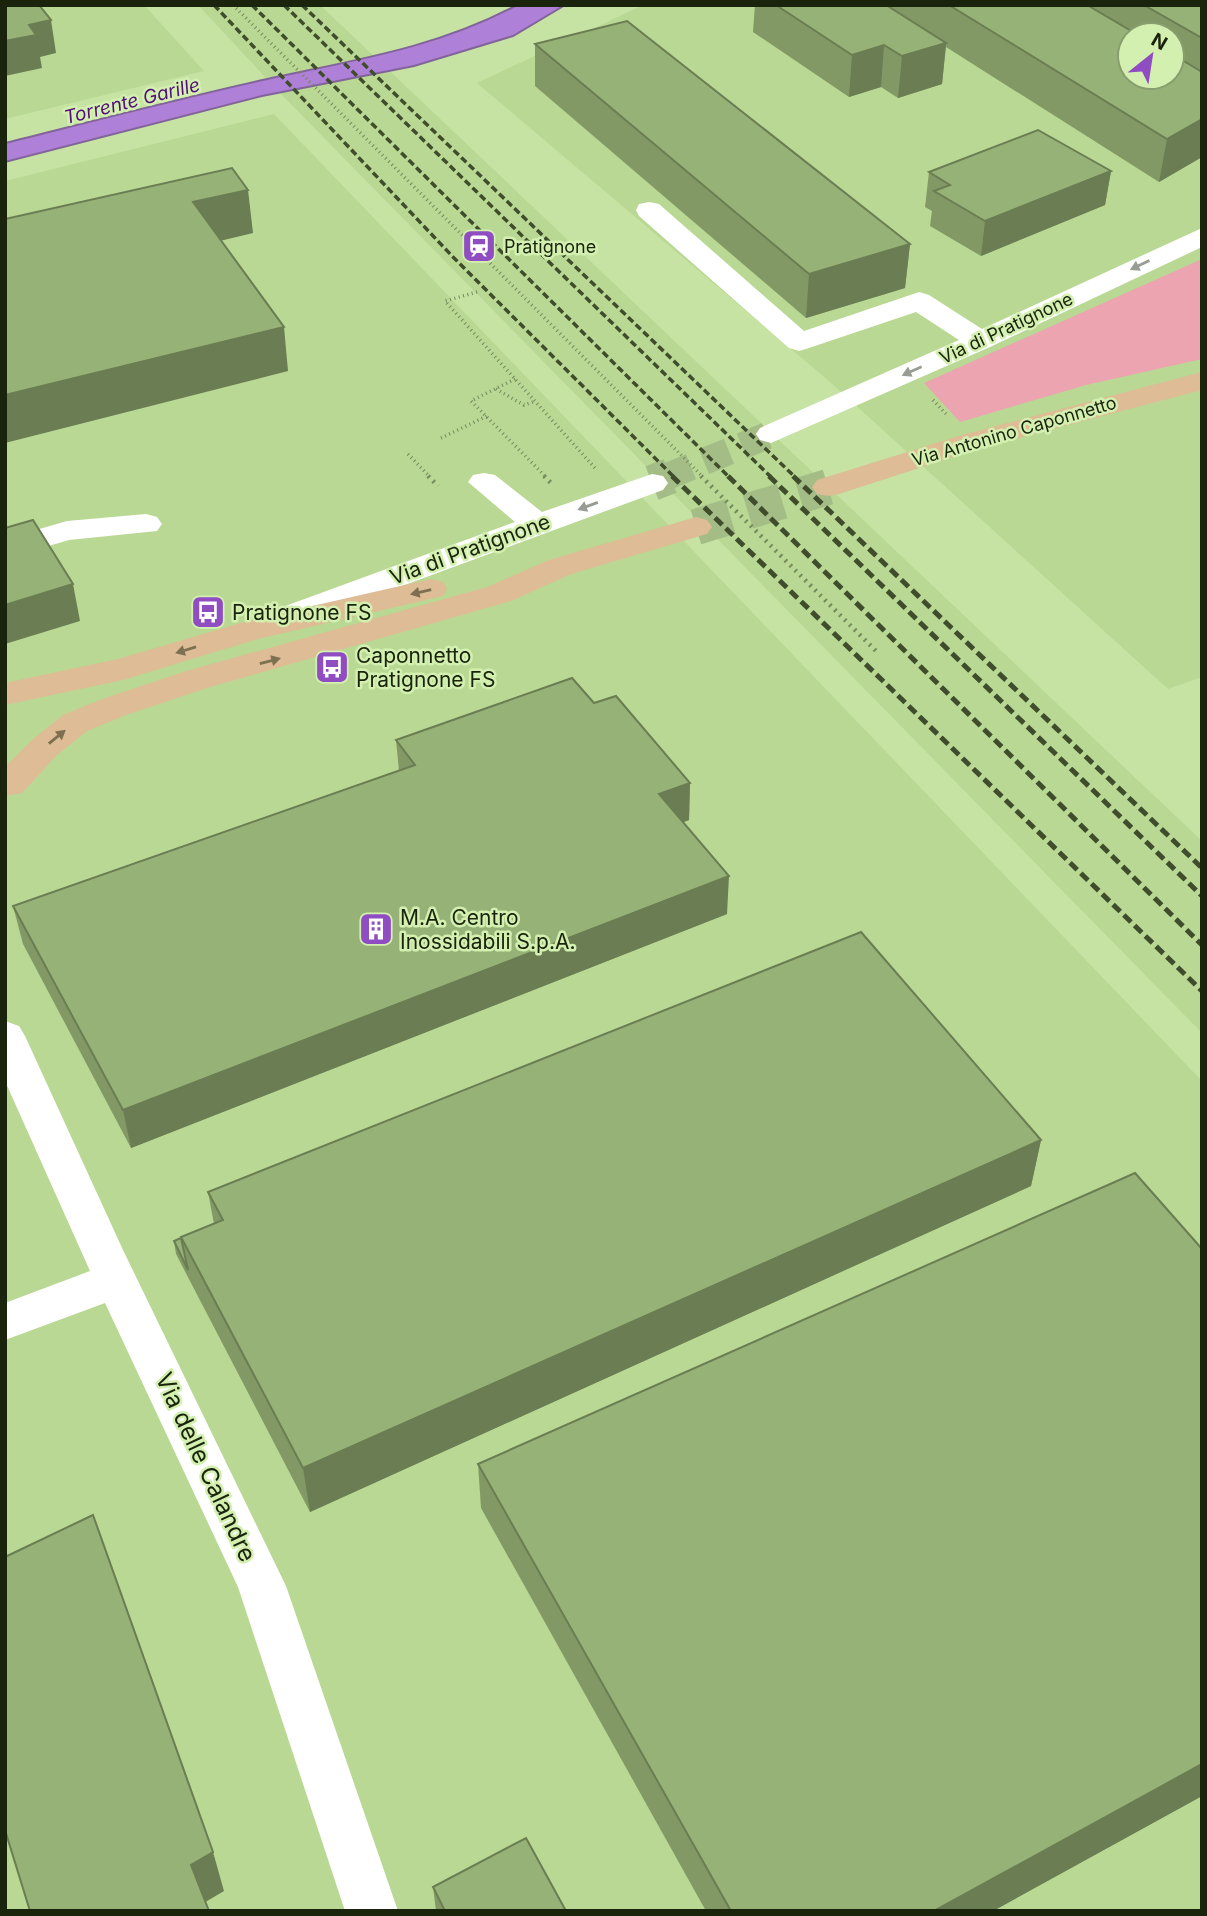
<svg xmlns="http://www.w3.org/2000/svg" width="1207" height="1916" viewBox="0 0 1207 1916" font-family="Inter,sans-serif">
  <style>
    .built { fill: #b9d893; fill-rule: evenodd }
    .green { fill: #eba4b0 }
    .water { fill: #af80d7; stroke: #82649a; stroke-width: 2 }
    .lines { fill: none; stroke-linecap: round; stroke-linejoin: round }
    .minor-tunnel-far1 { stroke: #a4bd86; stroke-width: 27; stroke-dasharray: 27 14; stroke-linecap: butt }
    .minor-tunnel { stroke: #a4bd86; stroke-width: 36; stroke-dasharray: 36 18; stroke-linecap: butt }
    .major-tunnel { stroke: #a4bd86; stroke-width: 36; stroke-dasharray: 36 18; stroke-linecap: butt }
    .path-far1 { stroke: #75895c; stroke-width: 3.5; stroke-dasharray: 1 3.5; stroke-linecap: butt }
    .path { stroke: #75895c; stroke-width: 4.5; stroke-dasharray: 2 5; stroke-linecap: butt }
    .minor { fill: #fff; fill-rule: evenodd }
    .major { fill: #debc95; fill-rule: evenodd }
    .rail-far1 { stroke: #3f4d2d; stroke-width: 3.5; stroke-dasharray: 7 3.5; stroke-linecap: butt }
    .rail { stroke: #3f4d2d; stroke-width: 5; stroke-dasharray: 10 5; stroke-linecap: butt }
    .wall { fill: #829965; fill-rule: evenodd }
    .shaded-wall { fill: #6a7d53 }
    .building { fill: #97b276; stroke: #6a7d53; stroke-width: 2 }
    .oneway { fill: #989c92 }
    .oneway2 { fill: #7c7050 }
    .labels { text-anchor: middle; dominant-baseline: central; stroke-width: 5; stroke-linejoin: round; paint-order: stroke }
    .far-poi-label { font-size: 18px; fill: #1a240c; stroke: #d3f0b1; text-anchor: start }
    .far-street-label { font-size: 18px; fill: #1a240c; stroke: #d3f0b1 }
    .far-water-label { font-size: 19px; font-style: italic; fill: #520e7a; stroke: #d3f0b1 }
    .street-label { font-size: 21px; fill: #1a240c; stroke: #d3f0b1 }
    .poi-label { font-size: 21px; fill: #1a240c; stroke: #d3f0b1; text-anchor: start }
    .near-street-label { font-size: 24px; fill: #1a240c; stroke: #d3f0b1 }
  </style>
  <rect width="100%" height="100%" fill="#c6e3a4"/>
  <!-- built -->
  <g class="built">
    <polygon points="5,5 144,5 204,71 5,119"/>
    <polygon points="198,5 320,5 1202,841 1202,1033 278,91"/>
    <path d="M 643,5 L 1202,5 L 1202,677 L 1168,689 L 830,382 L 477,83 ZM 1130,35 L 1172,35 L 1172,77 L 1130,77 Z"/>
    <polygon points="274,114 1202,1081 1202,1911 5,1911 5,181"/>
  </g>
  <!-- green -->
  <polygon class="green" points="1202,259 1202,359 1086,385 960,422 924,383"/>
  <!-- water -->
  <path class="water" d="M 517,5 L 565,5 L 513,36 L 414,66 L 262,96 L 5,162 L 5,143 C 89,122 174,100 258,81 C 348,61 435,49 517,5 Z"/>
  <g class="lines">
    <!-- minor-tunnel-far1 -->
    <polyline class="minor-tunnel-far1" points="666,477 771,434"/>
    <!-- minor-tunnel -->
    <polyline class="minor-tunnel" points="652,483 670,476"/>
    <!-- major-tunnel -->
    <polyline class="major-tunnel" points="696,527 828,487"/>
    <!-- path-far1 -->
    <g class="path-far1">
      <polyline points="233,5 703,477"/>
      <polyline points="477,292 445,301 595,468"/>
      <polyline points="515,379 471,401 546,477"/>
      <polyline points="496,389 524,405 536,401"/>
      <polyline points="933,400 946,414"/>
      <polyline points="441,438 487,416"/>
      <polyline points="408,454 430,477"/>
    </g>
    <!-- path -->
    <g class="path">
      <polyline points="428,476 438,486"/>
      <polyline points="544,476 551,483"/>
      <polyline points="701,476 877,652"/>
    </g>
    <!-- minor -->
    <g class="minor">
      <polygon points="649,202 659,204 804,331 919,292 929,295 982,329 1202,228 1202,247 990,347 771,443 760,440 756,434 760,428 959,340 916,312 809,348 799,351 789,348 639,216 636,210 639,204"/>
      <polygon points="484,473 495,475 542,512 652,474 663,476 668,483 663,490 282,630 270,633 258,630 253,623 258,616 515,522 468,482 473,475"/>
      <polygon points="146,514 157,517 162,524 157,531 69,540 5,559 5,539 67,521"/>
      <polygon points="5,1021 19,1026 25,1036 123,1250 286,1586 398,1911 345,1911 238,1587 105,1303 5,1340 5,1303 90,1271 5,1081"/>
    </g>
    <!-- major -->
    <g class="major">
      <polygon points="1202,372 1202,390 984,447 839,494 828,496 817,494 812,487 817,480 962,435"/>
      <polygon points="696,517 707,520 712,527 707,534 571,574 511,601 207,688 126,715 87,731 57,755 22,793 5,796 5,767 33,739 63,715 102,699 183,672 487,587 549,560"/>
      <polygon points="431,579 443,582 447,589 443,596 258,639 123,680 5,705 5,683 118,659 251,620"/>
    </g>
    <!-- rail-far1 -->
    <g class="rail-far1">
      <polyline points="214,5 454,258 674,477"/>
      <polyline points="252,5 729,477"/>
      <polyline points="284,5 771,477"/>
      <polyline points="302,5 795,477"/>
    </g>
    <!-- rail -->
    <g class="rail">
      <polyline points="672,476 1202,991"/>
      <polyline points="728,476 1202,945"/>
      <polyline points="769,476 1202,896"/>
      <polyline points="793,476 1202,868"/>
    </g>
  </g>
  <!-- wall -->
  <g class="wall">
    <path d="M 755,5 L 1202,5 L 1202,157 L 1159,182 L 946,47 L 942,84 L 898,98 L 881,87 L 849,97 L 753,32 ZM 1130,35 L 1172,35 L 1172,77 Z"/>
    <polygon points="535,44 910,244 905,288 806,318 535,86"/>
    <polygon points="1111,171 1105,205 981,256 930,226 932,211 925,207 929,172"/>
    <polygon points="594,703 690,783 689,820 683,822 727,914 131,1148 23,944 13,906 399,771 396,740"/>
    <polygon points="1041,1140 1031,1186 310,1512 191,1283 176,1254 174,1241 214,1224 208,1192"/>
    <polygon points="478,1464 1202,1796 993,1911 706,1911 481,1508"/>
    <polygon points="433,1887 566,1911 436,1911"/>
  </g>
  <!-- shaded-wall -->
  <g class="shaded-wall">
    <polygon points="51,20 56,53 40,57 42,68 5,76 5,41 29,25"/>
    <polygon points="946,43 942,84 898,98 902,56"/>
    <polygon points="884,45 881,87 849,97 852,55"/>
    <polygon points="1202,119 1202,157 1159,182 1167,139"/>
    <polygon points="1111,171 1105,205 981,256 985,221"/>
    <polygon points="248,190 253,233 199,246 193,202"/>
    <polygon points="910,244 905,288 806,318 809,274"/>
    <polygon points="284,327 288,371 5,443 5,395"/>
    <polygon points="73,584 80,621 5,644 5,605"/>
    <polygon points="690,783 689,820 658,832 659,794"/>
    <polygon points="729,876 727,914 131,1148 123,1110"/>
    <polygon points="1041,1140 1031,1186 310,1512 303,1468"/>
    <polygon points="1202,1764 1202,1796 993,1911 934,1911"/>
    <polygon points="213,1852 224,1891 202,1904 191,1865"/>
  </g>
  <!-- building -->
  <g class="building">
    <polygon points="5,5 39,5 51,20 29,25 36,35 5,41"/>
    <polygon points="776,5 886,5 946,43 902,56 884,45 852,55"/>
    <polygon points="949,5 1087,5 1138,35 1130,35 1130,77 1172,77 1172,54 1202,72 1202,119 1167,139"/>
    <polygon points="1144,5 1202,5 1202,38"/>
    <polygon points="627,21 910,244 809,274 535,44"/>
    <polygon points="1038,130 1111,171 985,221 934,191 950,185 929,172"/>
    <polygon points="232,168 248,190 193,202 284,327 5,395 5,219"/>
    <polygon points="33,520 73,584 5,605 5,528"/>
    <polygon points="572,678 594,703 616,696 690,783 659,794 729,876 123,1110 13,906 415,765 396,740"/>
    <polygon points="861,932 1041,1140 303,1468 181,1237 223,1220 208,1192"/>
    <polygon points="1135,1173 1202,1249 1202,1764 934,1911 731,1911 478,1464"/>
    <polygon points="181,1238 188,1270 174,1241"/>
    <polygon points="93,1515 213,1852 191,1865 209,1911 30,1911 5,1830 5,1557"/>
    <polygon points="526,1838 566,1911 445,1911 433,1887"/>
  </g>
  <!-- one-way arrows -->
  <defs><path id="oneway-solid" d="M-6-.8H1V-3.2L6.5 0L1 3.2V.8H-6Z" transform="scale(1.75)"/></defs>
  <g class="oneway">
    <use href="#oneway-solid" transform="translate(1140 265) rotate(154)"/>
    <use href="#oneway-solid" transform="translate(912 371) rotate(156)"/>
    <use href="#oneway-solid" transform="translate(588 506) rotate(160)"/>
  </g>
  <g class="oneway2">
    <use href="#oneway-solid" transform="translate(421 592) rotate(167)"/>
    <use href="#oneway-solid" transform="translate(186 650) rotate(163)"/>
    <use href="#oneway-solid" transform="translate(270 661) rotate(-15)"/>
    <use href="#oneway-solid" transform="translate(57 737) rotate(-39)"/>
  </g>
  <!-- icons -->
  <defs>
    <g id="station-square" transform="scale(1.75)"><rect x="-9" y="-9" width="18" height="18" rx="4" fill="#904dc2" stroke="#d3f0b1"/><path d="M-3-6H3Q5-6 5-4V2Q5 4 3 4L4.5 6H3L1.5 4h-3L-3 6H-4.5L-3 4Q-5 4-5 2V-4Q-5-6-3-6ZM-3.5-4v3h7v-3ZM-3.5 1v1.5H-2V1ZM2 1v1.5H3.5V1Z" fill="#fff"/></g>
    <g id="bus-square" transform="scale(1.75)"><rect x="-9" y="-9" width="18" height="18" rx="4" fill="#904dc2" stroke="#d3f0b1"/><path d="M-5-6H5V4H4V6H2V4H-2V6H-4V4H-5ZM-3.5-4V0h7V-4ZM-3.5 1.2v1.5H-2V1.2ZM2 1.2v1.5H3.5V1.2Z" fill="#fff"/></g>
    <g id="building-square" transform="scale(1.75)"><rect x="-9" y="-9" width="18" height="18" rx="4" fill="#904dc2" stroke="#d3f0b1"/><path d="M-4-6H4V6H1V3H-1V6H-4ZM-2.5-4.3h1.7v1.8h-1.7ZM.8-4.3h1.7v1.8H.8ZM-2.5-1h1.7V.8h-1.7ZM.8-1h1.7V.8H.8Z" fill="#fff"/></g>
  </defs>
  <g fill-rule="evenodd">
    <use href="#station-square" x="479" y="246"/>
    <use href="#bus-square" x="208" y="612"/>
    <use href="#bus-square" x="332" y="667"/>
    <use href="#building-square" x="376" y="929"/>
  </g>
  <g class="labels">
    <!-- far-poi labels -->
    <g class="far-poi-label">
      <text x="504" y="246">Pratignone</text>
    </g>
    <!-- far-street labels -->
    <g class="far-street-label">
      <text transform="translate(1006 328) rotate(-25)">Via di Pratignone</text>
      <text transform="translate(1014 431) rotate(-16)">Via Antonino Caponnetto</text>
    </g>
    <!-- far-water labels -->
    <g class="far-water-label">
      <text transform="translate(132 101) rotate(-14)">Torrente Garille</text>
    </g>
    <!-- street labels -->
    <g class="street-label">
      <text transform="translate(470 549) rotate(-20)">Via di Pratignone</text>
    </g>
    <!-- poi labels -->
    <g class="poi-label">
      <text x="232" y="612">Pratignone FS</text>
      <text x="356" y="655">Caponnetto<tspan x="356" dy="24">Pratignone FS</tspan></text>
      <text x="400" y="917">M.A. Centro<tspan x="400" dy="24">Inossidabili S.p.A.</tspan></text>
    </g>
    <!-- near-street labels -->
    <g class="near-street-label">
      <text transform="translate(206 1467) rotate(65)">Via delle Calandre</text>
    </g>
  </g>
  <!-- border -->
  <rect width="1207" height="1916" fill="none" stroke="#1a240c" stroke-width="14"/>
  <!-- north arrow -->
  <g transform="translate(1151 56) rotate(30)"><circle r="33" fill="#d3f0b1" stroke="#899e6f" stroke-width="2"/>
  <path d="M0-5L12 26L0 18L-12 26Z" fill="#904dc2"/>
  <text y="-10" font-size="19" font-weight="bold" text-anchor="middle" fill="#1a240c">N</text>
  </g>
</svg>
